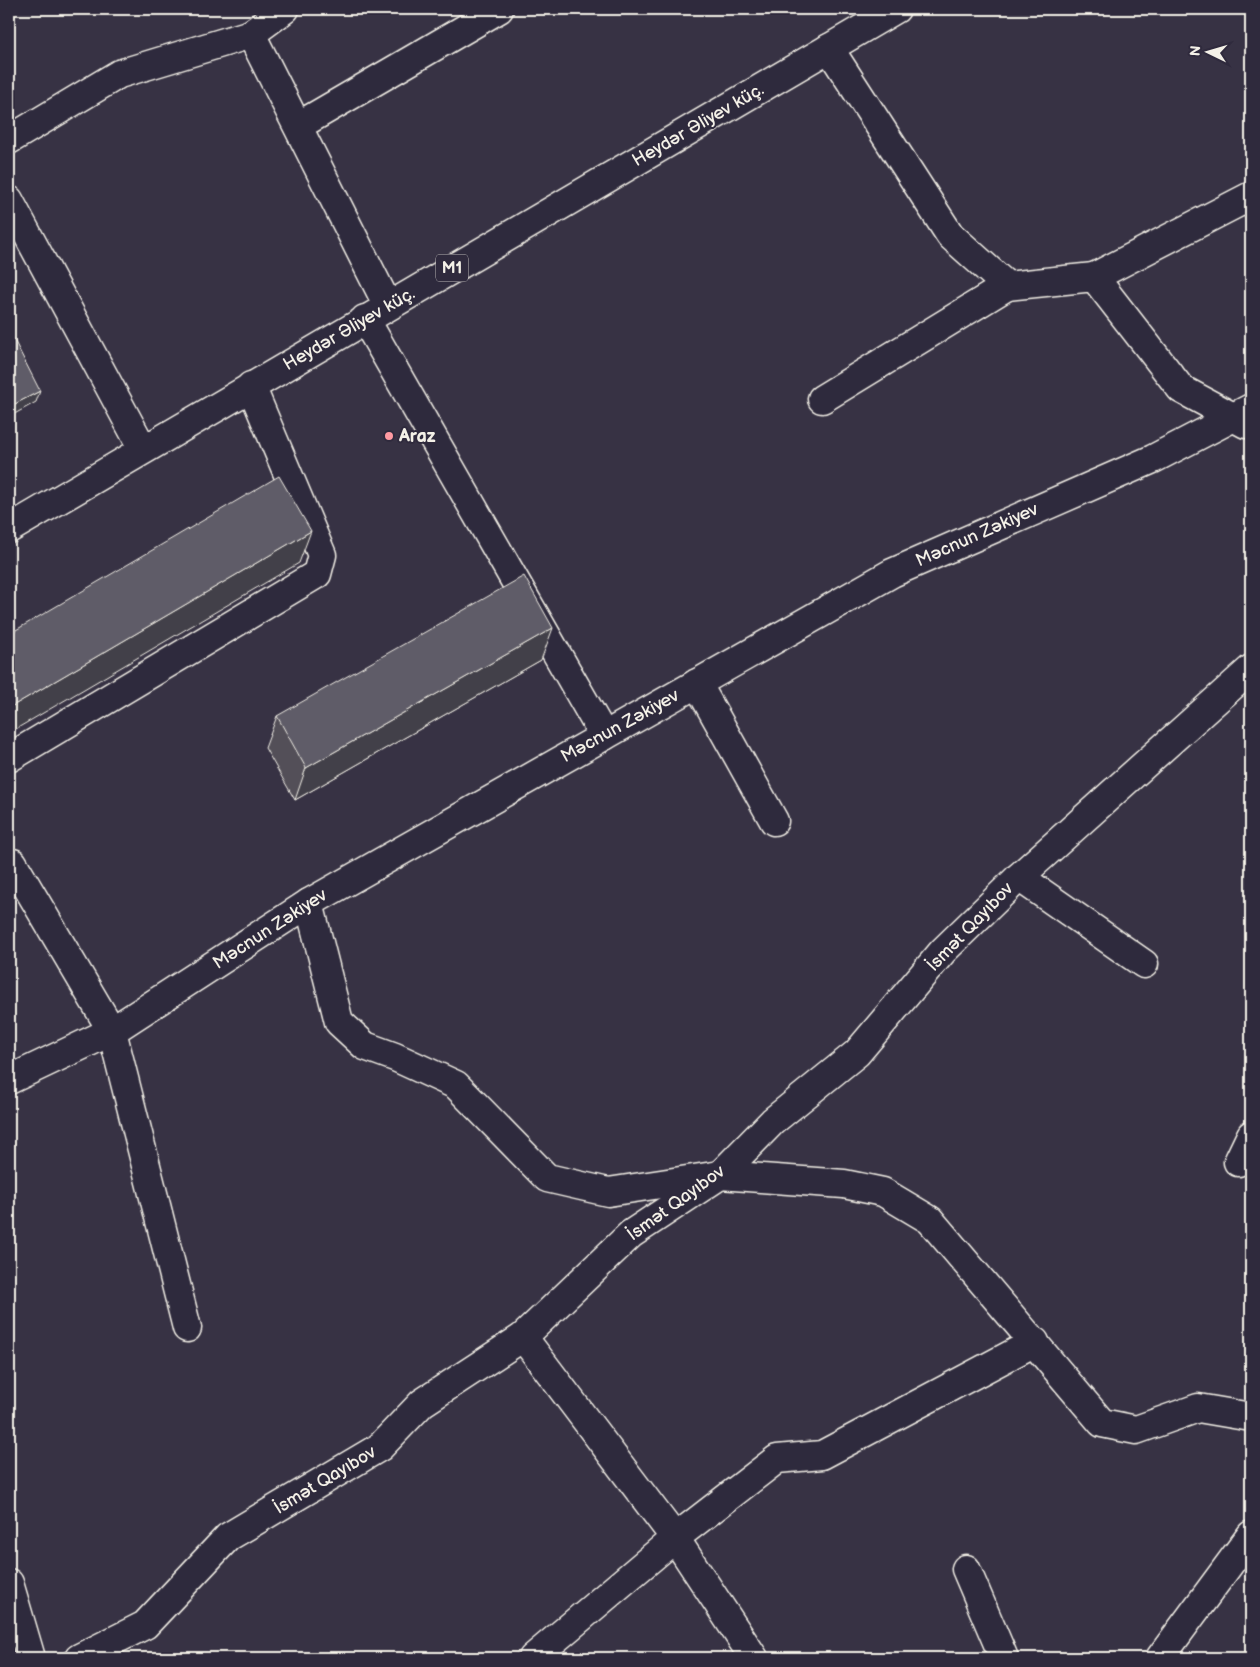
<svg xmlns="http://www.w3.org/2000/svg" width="1260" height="1667" viewBox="0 0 1260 1667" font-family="'Balsamiq Sans',sans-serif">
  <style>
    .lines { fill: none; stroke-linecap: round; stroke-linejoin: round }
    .minor-casing { stroke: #f4f1e8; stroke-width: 31 }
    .major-casing { stroke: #f4f1e8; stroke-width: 31 }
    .minor { stroke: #2f2a3d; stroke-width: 28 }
    .major { stroke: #2f2a3d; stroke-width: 28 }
    .wall { fill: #524f59; stroke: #f4f1e8 }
    .shaded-wall { fill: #424048; stroke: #f4f1e8 }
    .building { fill: #5f5c67; stroke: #f4f1e8 }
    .poi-dot { fill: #ff9aa2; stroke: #2f2a3d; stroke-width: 2 }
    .labels { text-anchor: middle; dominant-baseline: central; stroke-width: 4; stroke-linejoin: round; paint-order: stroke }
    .shield { fill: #2f2a3d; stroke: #b9b5b5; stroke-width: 1 }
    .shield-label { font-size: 16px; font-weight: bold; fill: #f4f1e8 }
    .street-label { font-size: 18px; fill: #f4f1e8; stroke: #2f2a3d }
    .poi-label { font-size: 18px; font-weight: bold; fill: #f4f1e8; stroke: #2f2a3d; text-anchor: start }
  </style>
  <rect width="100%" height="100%" fill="#373244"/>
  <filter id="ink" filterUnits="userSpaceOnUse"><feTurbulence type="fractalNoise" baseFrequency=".02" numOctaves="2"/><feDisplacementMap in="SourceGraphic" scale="10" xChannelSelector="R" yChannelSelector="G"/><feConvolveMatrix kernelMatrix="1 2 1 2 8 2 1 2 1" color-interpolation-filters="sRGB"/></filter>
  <g filter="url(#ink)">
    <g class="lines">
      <!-- minor casing -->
      <g class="minor-casing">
        <g id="minor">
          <polyline points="251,34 388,306"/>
          <polyline points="829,48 950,235 1007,286 1094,277 1181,389 1246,424"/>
          <polyline points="298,126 499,9"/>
          <polyline points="9,140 119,74 251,34 285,9"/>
          <polyline points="9,200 143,449"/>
          <polyline points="1094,277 1251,196"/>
          <polyline points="365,319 604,736"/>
          <polyline points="822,399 1007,286"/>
          <polyline points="697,683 774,821"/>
          <polyline points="9,758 317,574 322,555 251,386"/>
          <polyline points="13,863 112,1031 187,1328"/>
          <polyline points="1019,877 1144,964"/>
          <polyline points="309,903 339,1022 365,1046 395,1057 456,1085 547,1178 608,1192 720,1175 844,1184 883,1192 930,1220 1102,1423 1136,1430 1198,1408 1251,1417"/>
          <polyline points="9,1080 112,1031 309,903 892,573 1153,459 1251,408"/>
          <polyline points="1238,1162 1251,1135"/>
          <polyline points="523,1337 675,1538 754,1658"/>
          <polyline points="966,1569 1004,1658"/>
          <polyline points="9,1583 31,1658"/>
          <polyline points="79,1658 145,1625 228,1537 380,1447 422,1403 523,1337 631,1234 720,1175 773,1121 857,1053 943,951 1019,877 1251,669"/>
          <polyline points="533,1658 675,1538 777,1459 822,1455 1035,1342"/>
          <polyline points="1160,1658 1251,1535"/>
        </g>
      </g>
      <!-- major casing -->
      <g class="major-casing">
        <polyline id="major" points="9,529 896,9"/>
      </g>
      <!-- minor -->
      <use href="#minor" class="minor"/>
      <!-- major -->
      <use href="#major" class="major"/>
    </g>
    <!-- wall -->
    <polygon class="wall" points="541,660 295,800 265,748 277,716"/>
    <!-- shaded-wall -->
    <g class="shaded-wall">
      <polygon points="40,391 36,402 9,417 9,407"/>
      <polygon points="311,531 299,563 9,733 9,708"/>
      <polygon points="553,628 541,660 295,800 306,768"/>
    </g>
    <!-- building -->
    <g class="building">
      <polygon points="9,330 40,391 9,407"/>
      <polygon points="279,476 311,531 9,708 9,634"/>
      <polygon points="524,576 553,628 306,768 277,716"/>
    </g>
  </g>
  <!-- markers -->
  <circle class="poi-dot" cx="389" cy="436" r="5"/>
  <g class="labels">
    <!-- shield labels -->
    <rect class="shield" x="436" y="254.5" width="32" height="27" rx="4"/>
    <g class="shield-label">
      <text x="452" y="268">M1</text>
    </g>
    <!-- street labels -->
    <g class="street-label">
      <text transform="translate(698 125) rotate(-30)">Heydər Əliyev küç.</text>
      <text transform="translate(349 329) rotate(-30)">Heydər Əliyev küç.</text>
      <text transform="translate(977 535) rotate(-24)">Məcnun Zəkiyev</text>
      <text transform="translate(620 726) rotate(-29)">Məcnun Zəkiyev</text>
      <text transform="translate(970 927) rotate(-46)">İsmət Qayıbov</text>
      <text transform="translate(270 929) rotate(-33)">Məcnun Zəkiyev</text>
      <text transform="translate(676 1203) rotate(-36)">İsmət Qayıbov</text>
      <text transform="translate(325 1480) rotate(-31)">İsmət Qayıbov</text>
    </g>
    <!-- poi labels -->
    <g class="poi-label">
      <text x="399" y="436">Araz</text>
    </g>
  </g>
  <!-- margin -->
  <rect width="1260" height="1667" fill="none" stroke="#2f2a3d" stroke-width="30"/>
  <rect x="15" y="15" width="1230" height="1637" fill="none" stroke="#f4f1e8" stroke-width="2" filter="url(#ink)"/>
  <!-- north arrow -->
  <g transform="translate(1208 52) rotate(275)" stroke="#2f2a3d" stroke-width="4" paint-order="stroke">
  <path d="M0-4L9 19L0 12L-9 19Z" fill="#f4f1e8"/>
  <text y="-8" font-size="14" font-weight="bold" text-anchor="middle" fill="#f4f1e8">N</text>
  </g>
</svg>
